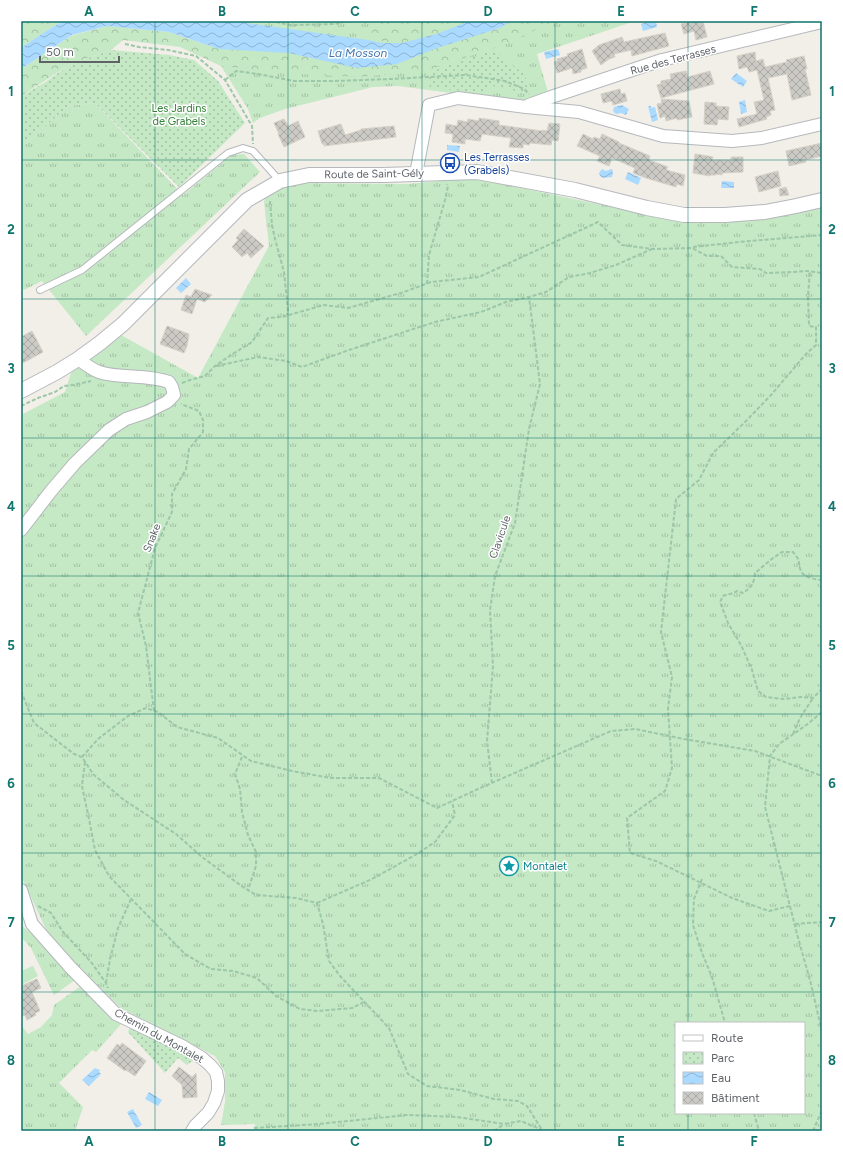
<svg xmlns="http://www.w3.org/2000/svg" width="843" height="1152" viewBox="0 0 843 1152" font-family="Figtree,sans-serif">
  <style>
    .grass { fill: url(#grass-tufts); fill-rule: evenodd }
    .forest { fill: url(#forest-crowns) }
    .park { fill: url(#park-dots) }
    .water { fill: url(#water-waves) }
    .building { fill: url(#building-cross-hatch); stroke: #d6d1c6 }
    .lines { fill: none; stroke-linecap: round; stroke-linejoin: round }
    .service-casing { stroke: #b5b8bc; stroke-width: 8 }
    .minor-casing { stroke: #b5b8bc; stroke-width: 14 }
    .tertiary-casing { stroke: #b5b8bc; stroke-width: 16 }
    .path { stroke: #9cc7a9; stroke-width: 2; stroke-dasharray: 4 2; stroke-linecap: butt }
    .service { stroke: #fff; stroke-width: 6 }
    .minor { stroke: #fff; stroke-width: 12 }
    .tertiary { stroke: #fff; stroke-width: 14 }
    .grid { fill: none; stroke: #0f766e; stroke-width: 1; stroke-opacity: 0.55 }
    .labels { text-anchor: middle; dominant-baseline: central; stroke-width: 3; stroke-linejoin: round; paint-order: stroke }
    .street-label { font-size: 11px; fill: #5f6368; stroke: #fff }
    .park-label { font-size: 11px; fill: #348238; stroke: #fff }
    .transit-label { font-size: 11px; fill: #164399; stroke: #fff; text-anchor: start }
    .culture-label { font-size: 11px; fill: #0d838f; stroke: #fff; text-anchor: start }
    .water-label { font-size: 12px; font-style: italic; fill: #4174aa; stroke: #fff }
    .neatline { fill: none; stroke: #0f766e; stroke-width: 1.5 }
    .grid-label { font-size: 13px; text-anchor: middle; font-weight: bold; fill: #0f766e }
  </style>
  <defs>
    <pattern id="grass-tufts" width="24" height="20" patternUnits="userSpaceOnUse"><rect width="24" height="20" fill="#c5e8c5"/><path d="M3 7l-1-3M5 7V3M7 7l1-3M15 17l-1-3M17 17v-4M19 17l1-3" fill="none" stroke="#a3c0a4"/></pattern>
    <pattern id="forest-crowns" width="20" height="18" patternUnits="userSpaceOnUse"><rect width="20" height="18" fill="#c5e8c5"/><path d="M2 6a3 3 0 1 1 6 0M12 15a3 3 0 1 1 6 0" fill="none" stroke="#a3c0a4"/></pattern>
    <pattern id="park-dots" width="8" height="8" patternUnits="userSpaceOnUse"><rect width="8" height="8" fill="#c5e8c5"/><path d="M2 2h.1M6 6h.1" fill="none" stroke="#a3c0a4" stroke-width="1.8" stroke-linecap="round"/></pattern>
    <pattern id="water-waves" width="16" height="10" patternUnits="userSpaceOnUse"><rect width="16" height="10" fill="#aadaff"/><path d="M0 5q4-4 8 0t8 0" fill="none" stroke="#8eb4d2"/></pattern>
    <pattern id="building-cross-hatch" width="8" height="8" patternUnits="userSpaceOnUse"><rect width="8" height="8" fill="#cccac5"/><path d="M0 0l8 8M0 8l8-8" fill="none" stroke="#a9a8a4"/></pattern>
  </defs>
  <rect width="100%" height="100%" fill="#f1efe8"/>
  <!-- grass -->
  <g class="grass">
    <polygon points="200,21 635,21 537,54 548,92 519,102 398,86 373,87 285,109 260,118 253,123 248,109 221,66"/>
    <polygon points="95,103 183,195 232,155 244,154 260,172 86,336 42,281 24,290 21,288 21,148 68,106"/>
    <path d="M 474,178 L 683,222 L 764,218 L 822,206 L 822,1131 L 254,1131 L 255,1124 L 221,1125 L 225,1102 L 225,1072 L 215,1056 L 121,1008 L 51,940 L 21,876 L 21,415 L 65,392 L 71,373 L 121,335 L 198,378 L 269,246 L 264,202 L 266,194 L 293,183 L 407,184 ZM 676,1023 L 804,1023 L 804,1113 L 676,1113 Z"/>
    <polygon points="21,925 40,941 75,980 54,995 31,948 21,937"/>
    <polygon points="33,966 38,976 21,985 21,971"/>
    <polygon points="81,986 123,1022 96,1052 92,1050 59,1083 83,1107 75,1131 21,1131 21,1025 28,1034 41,1027 52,1015 54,1005"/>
  </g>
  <!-- forest -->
  <g class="forest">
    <polygon points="21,21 63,21 46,31 21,48"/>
    <polygon points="377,21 469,21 437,34 402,43 368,40"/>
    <polygon points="511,21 554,21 503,45 425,71 358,77 302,74 221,66 180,47 123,40 111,50 71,64 21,96 21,69 71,36 107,26 169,32 219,49 289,53 357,68 397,64 437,48 500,28"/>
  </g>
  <!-- park -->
  <g class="park">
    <polygon points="111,50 169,55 194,60 218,81 245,123 179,187 95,103 68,106 21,148 21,96 44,83 71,64"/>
    <polygon points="494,50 524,74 529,85 525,93 489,85 488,93 430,88 427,73"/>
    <polygon points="130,1026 195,1059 187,1065 178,1058 165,1073 128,1032"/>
  </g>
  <!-- water -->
  <g class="water">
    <polygon points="63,21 233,21 368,40 382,43 402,43 437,34 469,21 511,21 500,28 437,48 397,64 357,68 289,53 219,49 169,32 107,26 72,35 21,69 21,48 46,31"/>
    <polygon points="651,21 656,21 657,27 643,31 641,24"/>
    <polygon points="558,49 560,55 546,59 544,52"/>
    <polygon points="736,73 747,81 743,87 731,79"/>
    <polygon points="745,100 747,112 741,114 739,102"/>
    <polygon points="622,105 629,109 626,115 621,113 616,114 613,111 614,107"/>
    <polygon points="648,106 651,106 651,108 655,107 658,120 652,122"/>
    <polygon points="447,145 460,146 459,152 447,150"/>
    <polygon points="602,169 606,171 612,169 613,172 612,177 603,178 600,176 599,173"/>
    <polygon points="628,172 641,178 638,185 625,179"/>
    <polygon points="722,181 734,182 734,188 721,188"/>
    <polygon points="186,278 191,284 181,293 176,288"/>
    <polygon points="95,1068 97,1069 100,1070 99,1072 101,1074 89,1086 82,1080"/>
    <polygon points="149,1092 162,1100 158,1106 145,1099"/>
    <polygon points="133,1109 142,1125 136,1128 127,1112"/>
  </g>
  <!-- building -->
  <g class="building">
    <polygon points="691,21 703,21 707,37 696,40 694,31 684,34 681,24"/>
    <polygon points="665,33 669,46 632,56 631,50 614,54 615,57 609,59 601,65 592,51 599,45 622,37 624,42"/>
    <polygon points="582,49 587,68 581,70 581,72 573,74 572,68 557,73 554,62 558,61 557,59 568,56 567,54"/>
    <polygon points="755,52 756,61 763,59 765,67 787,62 786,60 804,56 807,69 805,69 811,95 792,100 787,74 768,78 775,110 770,111 771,115 766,117 767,119 739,127 737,119 757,114 754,102 764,100 757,70 749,72 747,67 739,69 737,56"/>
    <polygon points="686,71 688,77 710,71 714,84 661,98 657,85 661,84 661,81 671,79 670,74"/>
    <polygon points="620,89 621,94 625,93 627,101 613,105 612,101 603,103 601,94"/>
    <polygon points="661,99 689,101 692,117 677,120 677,118 666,121 665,116 660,118 657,104 662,103"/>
    <polygon points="705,102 716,103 716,106 729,107 728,120 718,119 717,125 704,124"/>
    <polygon points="479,118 499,121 499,125 542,131 542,130 547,131 549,123 560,124 558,141 552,140 551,145 530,143 529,145 523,144 523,148 509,147 511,138 482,134 480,141 465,139 465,144 452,142 453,134 445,133 446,124 457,126 458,120 467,122 468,119 479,121"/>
    <polygon points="284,119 288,126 298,121 305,137 284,147 278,134 279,134 274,123"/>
    <polygon points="341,124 345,135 361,130 361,129 394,126 396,137 324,146 324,144 322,144 318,131"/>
    <polygon points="583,134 593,139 594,137 600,139 602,134 619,142 619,143 650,156 649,160 668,167 666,170 685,175 683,186 677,184 676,187 646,178 633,173 635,168 612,158 609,166 597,161 600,156 577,146"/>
    <polygon points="822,143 822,156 805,160 806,162 789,166 786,151"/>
    <polygon points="695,154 702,155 702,156 702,155 713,157 712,160 731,160 731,157 743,157 743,172 722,173 722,175 716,174 716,175 710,175 710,176 693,173"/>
    <polygon points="778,171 781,186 759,192 755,177"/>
    <polygon points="786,187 789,195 780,196 779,189"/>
    <polygon points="244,229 264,246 251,258 247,253 242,257 232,247 238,240 236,238"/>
    <polygon points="195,289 200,291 212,295 205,302 191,297"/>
    <polygon points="186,295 197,299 192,314 181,310"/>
    <polygon points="167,326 189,334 187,346 184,353 160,344"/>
    <polygon points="32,331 43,352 21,364 21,337"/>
    <polygon points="37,979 41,988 32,992 40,1011 35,1013 36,1015 27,1020 25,1015 21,1017 21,986"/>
    <polygon points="122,1043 146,1061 135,1076 126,1070 125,1071 107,1058 117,1044 120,1046"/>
    <polygon points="179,1067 192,1077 196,1073 197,1097 183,1098 182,1085 172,1076"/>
  </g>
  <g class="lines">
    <!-- service casing -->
    <g class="service-casing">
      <polyline id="service" points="40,290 82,270 228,153 243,148 253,151 280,181"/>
    </g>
    <!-- minor casing -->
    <g class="minor-casing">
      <g id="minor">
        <polyline points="529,105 551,97 662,60 822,22"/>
        <polyline points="416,174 429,105 458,98 526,107 579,112 663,136 732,141 762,138 822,124"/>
        <path d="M 21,530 L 51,491 L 75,463 L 109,430 L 126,419 L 147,412 L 167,402 L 174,395 L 172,387 L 169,382 C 146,374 121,379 99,372 C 91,369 84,363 78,359"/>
        <polyline points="21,890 32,924 71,968 116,1014 182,1046 202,1058 210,1065 216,1072 218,1081 218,1091 214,1103 208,1113 195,1126 192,1131"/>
      </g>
    </g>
    <!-- tertiary casing -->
    <g class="tertiary-casing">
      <polyline id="tertiary" points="21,391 57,372 78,359 100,343 123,324 247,200 280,181 309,175 384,175 477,172 575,190 647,208 684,215 725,215 765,212 796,206 822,200"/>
    </g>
    <!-- path -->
    <g class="path">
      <polyline points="270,21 291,25 335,24 346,21"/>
      <polyline points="125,44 139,47 168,50 196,56 225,80 252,126 253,144"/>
      <polyline points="225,80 236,71 258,74 294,81 335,81 391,79 466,75 505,81 524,89 529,94"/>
      <polyline points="270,201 272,225 275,239 284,272 288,310 287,315"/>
      <polyline points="693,247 739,242 822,235"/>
      <polyline points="427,284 429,255 445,200 448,186 447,184"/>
      <polyline points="216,366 258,357 286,361 302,367 349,350 435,322 481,312 506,302 529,297 546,292 569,277 590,273 616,265 652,249"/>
      <polyline points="182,383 190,380 205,376 215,366 231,355 252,342 268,318 282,317 324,305 348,308 404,292 431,282 479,277 598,222 622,245 653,249 692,248 707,256 721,256 732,267 760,269 766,273 792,272 807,271 822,273"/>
      <polyline points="21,406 38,398 55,392 64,386 73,385 91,381"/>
      <path d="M 822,580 C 815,579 804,578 801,571 C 797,562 802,562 793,552 L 782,552 L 773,558 L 755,573 C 754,583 752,587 743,593 L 737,591 C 733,594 728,594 723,596 L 720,602 L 728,623 L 741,645 L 752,670 L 758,691 L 766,697 L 783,699 L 801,697 L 813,698 L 822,689"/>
      <polyline points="21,691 34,723 74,754 82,757 93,774 124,800 176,834 202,857 243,887 256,895 296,898 317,903 323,924 329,961 340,976 389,1028 408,1074 427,1086 460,1090 494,1099 518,1101 527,1106 542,1130"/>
      <polyline points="154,711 146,646 138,613 155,548 172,512 172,494 186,469 189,449 203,432 203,420 199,411 181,404"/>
      <polyline points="822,712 805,726 779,744 770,756 765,807 797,934 811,984 822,1032"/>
      <polyline points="793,734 800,718 813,698"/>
      <polyline points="82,757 98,739 128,716 146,708 158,712 177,727 218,738 251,761 292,771 331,778 379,778 437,808 478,789 611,731 635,729 684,739 755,751 822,776"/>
      <polyline points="242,757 235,774 240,789 242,812 248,835 256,852 256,866 248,890"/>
      <polyline points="85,762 82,786 90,824 95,850 109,876 185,954 211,969 233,971 257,978 276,996 300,1009 318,1011 352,1008 364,1002"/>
      <polyline points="492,783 487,741 493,666 490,610 495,576 515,523 529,429 540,384 529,297"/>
      <polyline points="702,879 694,899 693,925 702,953 712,977 725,1023"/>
      <polyline points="317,903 372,879 417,854 435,842 455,815 452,801"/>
      <polyline points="38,906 51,913 63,932 91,962 106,983 108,988"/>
      <polyline points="790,906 769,911 732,898 656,861 630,853 627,818 665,791 672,768 668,709 672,677 661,632 676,499 699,480 713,453 746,421 771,395 806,354 816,345 816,327 809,326 808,295 810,271"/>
      <polyline points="795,924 822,922"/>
      <polyline points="106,983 110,959 118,928 131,899"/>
      <polyline points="754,1113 759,1131"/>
      <polyline points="254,1128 318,1124 407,1115 457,1117 504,1124 521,1121 542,1130 549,1131"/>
      <polyline points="494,1131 503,1125"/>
      <polyline points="813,1131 822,1110"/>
    </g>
    <!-- service -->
    <use href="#service" class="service"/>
    <!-- minor -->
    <use href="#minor" class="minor"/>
    <!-- tertiary -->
    <use href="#tertiary" class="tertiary"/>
  </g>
  <!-- grid -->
  <path class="grid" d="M 155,21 L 155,1131M 288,21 L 288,1131M 422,21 L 422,1131M 555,21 L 555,1131M 688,21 L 688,1023M 21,160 L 822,160M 21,299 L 822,299M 21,438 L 822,438M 21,576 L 822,576M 21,714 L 822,714M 21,853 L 822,853M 21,992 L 822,992M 688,1113 L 688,1131"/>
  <!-- icons -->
  <defs>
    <g id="bus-ring" transform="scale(1)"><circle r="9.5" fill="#fff" stroke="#1a4fb4" stroke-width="1.5"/><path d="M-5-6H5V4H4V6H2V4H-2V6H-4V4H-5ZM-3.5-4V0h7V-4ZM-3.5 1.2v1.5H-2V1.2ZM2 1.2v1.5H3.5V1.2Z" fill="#1a4fb4"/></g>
    <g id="sight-ring" transform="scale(1)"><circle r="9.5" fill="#fff" stroke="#0f9aa8" stroke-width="1.5"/><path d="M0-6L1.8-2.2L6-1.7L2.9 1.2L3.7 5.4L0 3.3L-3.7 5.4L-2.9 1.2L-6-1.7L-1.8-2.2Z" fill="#0f9aa8"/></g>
  </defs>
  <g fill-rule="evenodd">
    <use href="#bus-ring" x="450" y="163"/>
    <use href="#sight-ring" x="509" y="866"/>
  </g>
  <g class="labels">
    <!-- street labels -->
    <g class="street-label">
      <text transform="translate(673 60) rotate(-15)">Rue des Terrasses</text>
      <text transform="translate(374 174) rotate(-1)">Route de Saint-Gély</text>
      <text transform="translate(500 537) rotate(-71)">Clavicule</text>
      <text transform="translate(152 538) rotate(-68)">Snake</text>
      <text transform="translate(159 1036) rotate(29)">Chemin du Montalet</text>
    </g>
    <!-- park labels -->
    <g class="park-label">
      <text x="179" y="108">Les Jardins<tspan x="179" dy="13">de Grabels</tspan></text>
    </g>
    <!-- transit labels -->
    <g class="transit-label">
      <text x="464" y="157">Les Terrasses<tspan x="464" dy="13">(Grabels)</tspan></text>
    </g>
    <!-- culture labels -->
    <g class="culture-label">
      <text x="523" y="866">Montalet</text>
    </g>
    <!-- water labels -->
    <g class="water-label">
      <text x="358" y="53">La Mosson</text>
    </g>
  </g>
  <!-- border -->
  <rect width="843" height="1152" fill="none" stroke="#ffffff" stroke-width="44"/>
  <!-- legend -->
  <rect x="675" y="1022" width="130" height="92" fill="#ffffff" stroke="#bfc1c3"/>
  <rect x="683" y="1035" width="20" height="6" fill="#ffffff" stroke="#bfc1c3"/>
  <text x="711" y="1042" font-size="12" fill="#5f6368">Route</text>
  <rect x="683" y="1052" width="20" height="12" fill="url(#park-dots)" stroke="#bfc1c3"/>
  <text x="711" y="1062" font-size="12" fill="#5f6368">Parc</text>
  <rect x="683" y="1072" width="20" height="12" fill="url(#water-waves)" stroke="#bfc1c3"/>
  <text x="711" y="1082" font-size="12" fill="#5f6368">Eau</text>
  <rect x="683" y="1092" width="20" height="12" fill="url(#building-cross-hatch)" stroke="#bfc1c3"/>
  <text x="711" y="1102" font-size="12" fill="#5f6368">Bâtiment</text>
  <!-- scale -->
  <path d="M40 56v6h79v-6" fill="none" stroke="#5f6368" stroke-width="2"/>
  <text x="46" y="56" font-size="12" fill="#5f6368" stroke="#ffffff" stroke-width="3" paint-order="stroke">50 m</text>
  <rect x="22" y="22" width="799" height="1108" class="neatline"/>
  <g class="grid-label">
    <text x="89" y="16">A</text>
    <text x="222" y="16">B</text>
    <text x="355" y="16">C</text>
    <text x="488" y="16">D</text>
    <text x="621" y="16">E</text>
    <text x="754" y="16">F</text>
    <text x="11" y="96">1</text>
    <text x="832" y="96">1</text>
    <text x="11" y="234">2</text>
    <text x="832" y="234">2</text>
    <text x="11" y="373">3</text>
    <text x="832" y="373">3</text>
    <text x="11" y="511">4</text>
    <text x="832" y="511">4</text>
    <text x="11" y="650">5</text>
    <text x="832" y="650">5</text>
    <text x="11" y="788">6</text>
    <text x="832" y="788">6</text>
    <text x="11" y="927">7</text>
    <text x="832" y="927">7</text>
    <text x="11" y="1065">8</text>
    <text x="832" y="1065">8</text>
    <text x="89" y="1146">A</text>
    <text x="222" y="1146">B</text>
    <text x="355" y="1146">C</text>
    <text x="488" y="1146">D</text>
    <text x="621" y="1146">E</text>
    <text x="754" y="1146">F</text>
  </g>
</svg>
